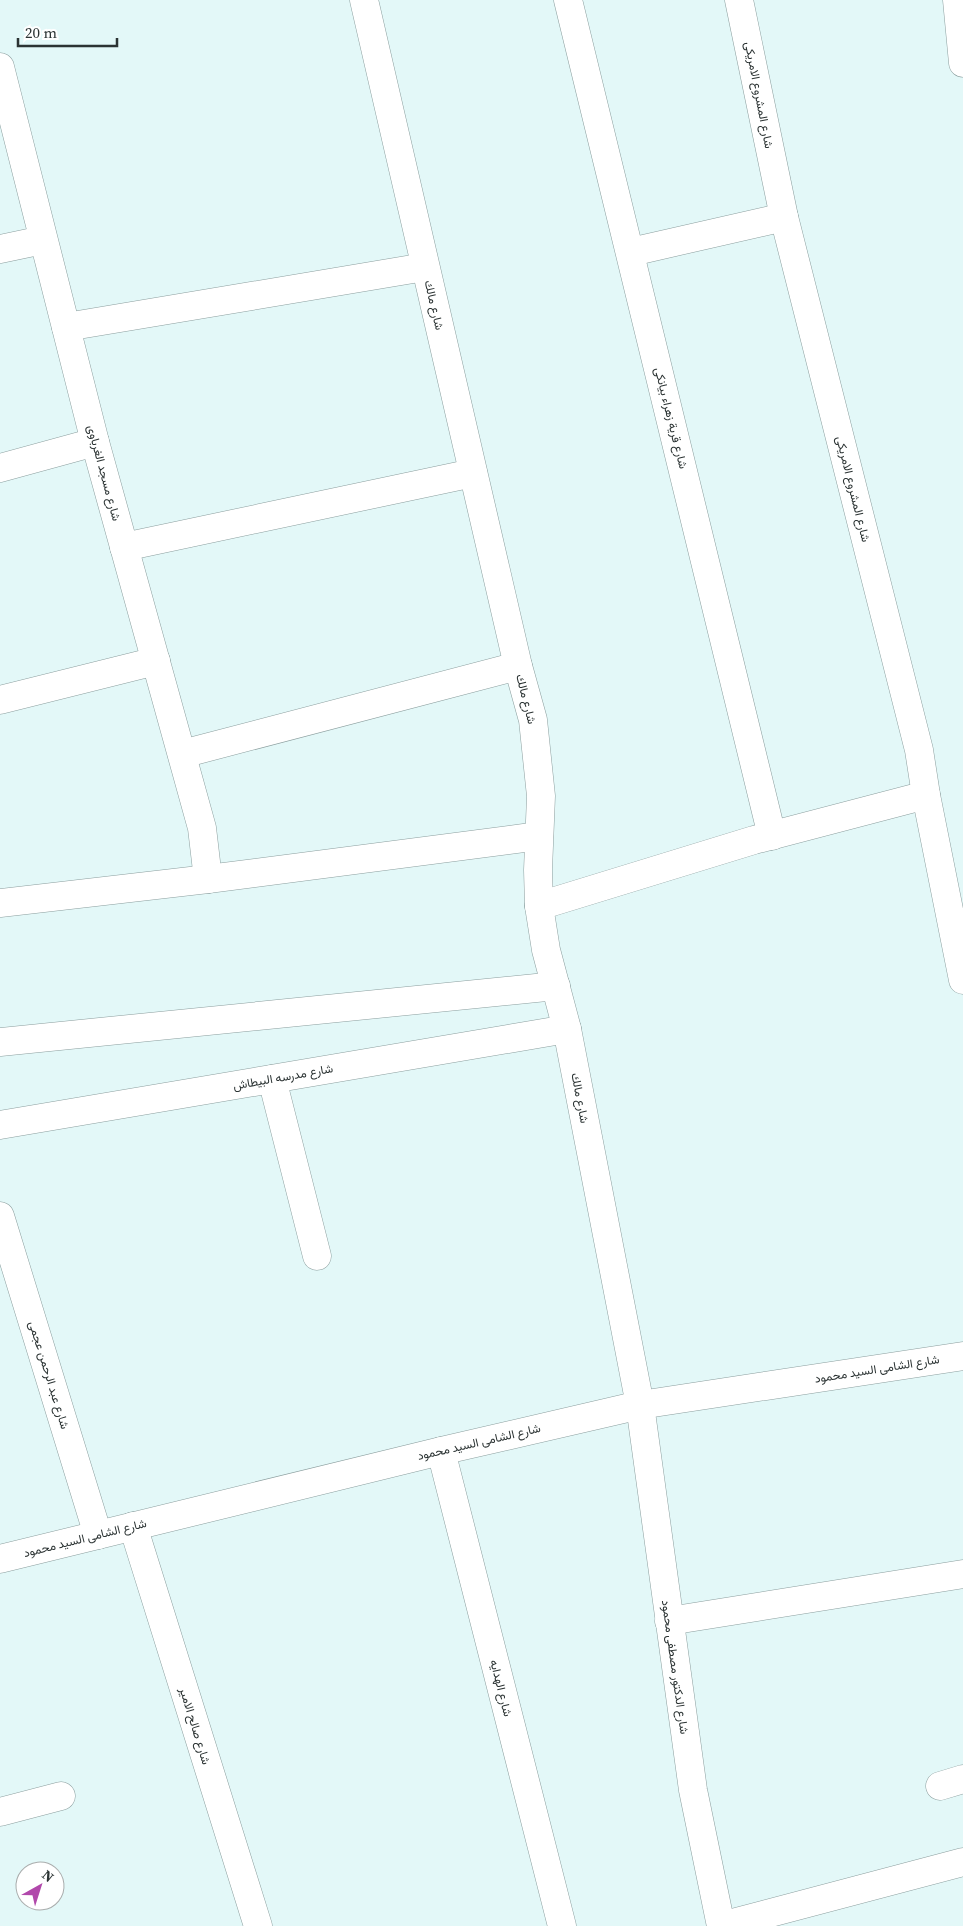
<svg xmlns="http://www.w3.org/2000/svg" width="963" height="1926" viewBox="0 0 963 1926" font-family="'Source Serif 4',Vazirmatn,serif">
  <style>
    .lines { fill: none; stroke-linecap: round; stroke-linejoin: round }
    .street-casing { stroke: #8b9e9e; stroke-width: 29 }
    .street { stroke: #fff; stroke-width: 28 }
    .labels { text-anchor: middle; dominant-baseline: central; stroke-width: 4; stroke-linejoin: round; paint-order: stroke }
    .street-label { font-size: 12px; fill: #2b3333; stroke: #fff }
  </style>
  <rect width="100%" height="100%" fill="#e3f8f8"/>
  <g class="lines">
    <!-- street casing -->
    <g class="street-casing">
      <g id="street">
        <polyline points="364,0 518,666 533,720 541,796 538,870 539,906 546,950 567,1029 640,1405 693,1790 721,1926"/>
        <polyline points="568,0 772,836"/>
        <polyline points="739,0 784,217 919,750 926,795 963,980"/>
        <polyline points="957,0 963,63"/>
        <polyline points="0,67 95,442 202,828 208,879"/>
        <polyline points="0,249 43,240"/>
        <polyline points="631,252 784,217"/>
        <polyline points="66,327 425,267"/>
        <polyline points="0,468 95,442"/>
        <polyline points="124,547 473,473"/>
        <polyline points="0,700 156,661"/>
        <polyline points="182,754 518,666"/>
        <polyline points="0,903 208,879 539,836"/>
        <polyline points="539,906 754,840 926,795"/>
        <polyline points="0,1042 556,986"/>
        <polyline points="272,1079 317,1256"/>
        <polyline points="0,1125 567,1029"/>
        <polyline points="0,1216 98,1535"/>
        <polyline points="441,1451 562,1926"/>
        <polyline points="133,1526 258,1926"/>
        <polyline points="0,1559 441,1451 640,1405 963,1356"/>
        <polyline points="669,1621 963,1574"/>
        <polyline points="940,1786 963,1779"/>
        <polyline points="0,1812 61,1796"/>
        <polyline points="721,1926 963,1862"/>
      </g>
    </g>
    <!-- street -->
    <use href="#street" class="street"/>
  </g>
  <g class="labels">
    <!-- street labels -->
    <g class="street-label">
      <text transform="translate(759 95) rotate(79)">شارع المشروع الامريكى</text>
      <text transform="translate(434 305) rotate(77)">شارع مالك</text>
      <text transform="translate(671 418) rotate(76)">شارع قرية زهراء بيانكى</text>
      <text transform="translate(104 473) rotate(75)">شارع مسجد الغرباوى</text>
      <text transform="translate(853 489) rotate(76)">شارع المشروع الامريكى</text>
      <text transform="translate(526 699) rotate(76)">شارع مالك</text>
      <text transform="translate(283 1077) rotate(-10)">شارع مدرسه البيطاش</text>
      <text transform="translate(580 1098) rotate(79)">شارع مالك</text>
      <text transform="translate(877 1369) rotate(-9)">شارع الشامى السيد محمود</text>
      <text transform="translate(49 1375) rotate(73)">شارع عبد الرحمن عجمى</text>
      <text transform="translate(479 1442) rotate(-13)">شارع الشامى السيد محمود</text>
      <text transform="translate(85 1538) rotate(-14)">شارع الشامى السيد محمود</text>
      <text transform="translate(675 1667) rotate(82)">شارع الدكتور مصطفى محمود</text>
      <text transform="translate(501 1688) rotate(76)">شارع الهدايه</text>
      <text transform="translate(195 1726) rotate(73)">شارع صالح الامير</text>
    </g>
  </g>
  <!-- north arrow -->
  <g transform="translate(40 1886) rotate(39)"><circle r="24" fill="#ffffff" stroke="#aaadad"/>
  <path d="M0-4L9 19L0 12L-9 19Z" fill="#b148ab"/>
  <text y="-8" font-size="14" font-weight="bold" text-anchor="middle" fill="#2b3333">N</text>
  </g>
  <!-- scale -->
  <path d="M18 38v8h99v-8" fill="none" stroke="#2b3333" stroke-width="2.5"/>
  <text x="25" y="38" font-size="15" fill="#2b3333" stroke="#ffffff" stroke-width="4" paint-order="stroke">20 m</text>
</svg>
